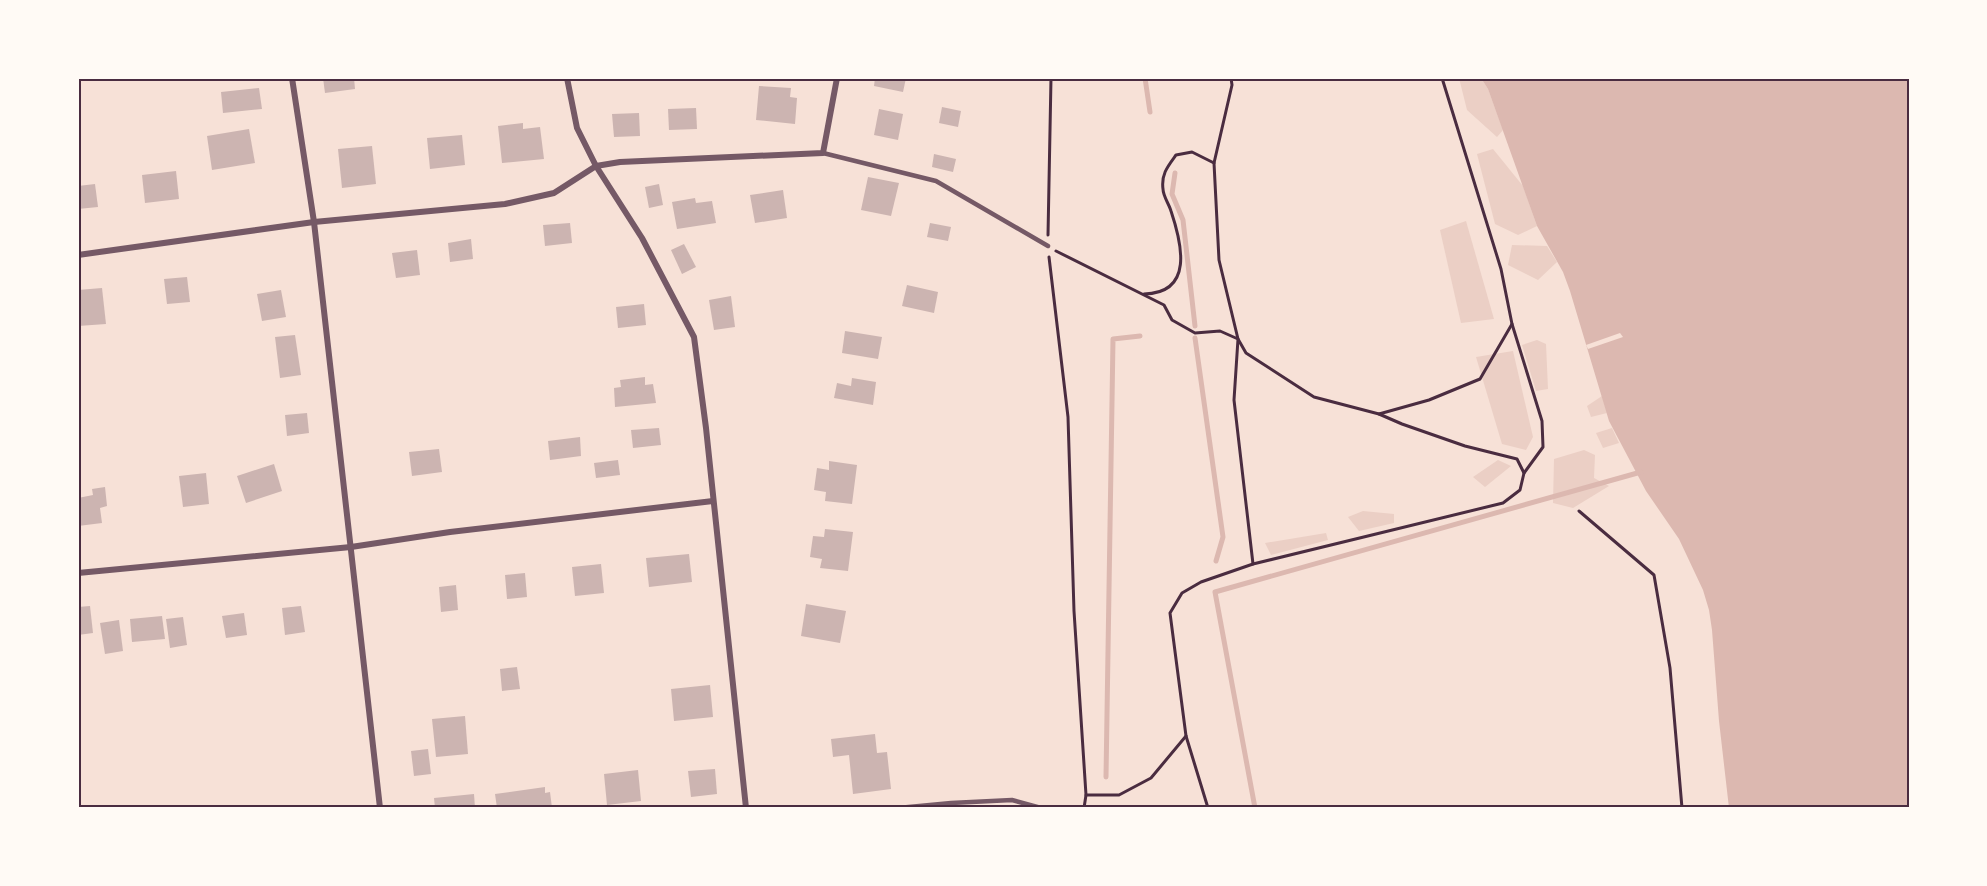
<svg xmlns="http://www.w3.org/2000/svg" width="1987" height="886" viewBox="0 0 1987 886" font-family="'Noto Sans',sans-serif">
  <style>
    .green { fill: #ebcfc5 }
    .water { fill: #dcb8b0 }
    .pier { fill: #f7e1d7 }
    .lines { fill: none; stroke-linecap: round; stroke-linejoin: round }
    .stream { stroke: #dcb8b0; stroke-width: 5 }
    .building { fill: #ccb4b1 }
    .path { stroke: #4a2c40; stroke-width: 3 }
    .service { stroke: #755966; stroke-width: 4.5 }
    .minor { stroke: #755966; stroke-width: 6 }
    .neatline { fill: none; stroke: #4a2c40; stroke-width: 2 }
  </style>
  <rect width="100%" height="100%" fill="#f7e1d7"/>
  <!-- green -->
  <g class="green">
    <polygon points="1459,78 1481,78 1488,89 1503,130 1497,137 1467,110"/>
    <polygon points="1493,149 1523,186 1537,226 1518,235 1495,224 1477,154"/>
    <polygon points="1466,221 1494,319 1461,323 1440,230"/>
    <polygon points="1512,245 1547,246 1557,262 1538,280 1508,265"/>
    <polygon points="1537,340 1546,344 1548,389 1536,391 1522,345"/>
    <polygon points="1513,351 1533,437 1526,450 1502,444 1476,357"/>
    <polygon points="1602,396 1607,413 1591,417 1587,406"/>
    <polygon points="1612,428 1619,443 1603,448 1596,433"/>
    <polygon points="1584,450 1595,455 1594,478 1609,486 1573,508 1553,503 1554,459"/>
    <polygon points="1498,460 1511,466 1485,487 1473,477"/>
    <polygon points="1363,511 1394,514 1394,523 1359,531 1348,517"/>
    <polygon points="1326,533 1328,540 1271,555 1265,543"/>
  </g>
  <!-- water -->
  <polygon class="water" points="1481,78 1909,78 1909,808 1729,808 1719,721 1712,630 1709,610 1703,590 1679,539 1646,491 1609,421 1570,291 1563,272 1537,226 1488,89"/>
  <!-- pier -->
  <polygon class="pier" points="1620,333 1623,337 1588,349 1586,345"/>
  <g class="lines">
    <!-- stream -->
    <g class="stream">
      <polyline points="1145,78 1150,112"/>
      <polyline points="1175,173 1172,194 1183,220 1195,326"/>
      <polyline points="1195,338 1223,537 1216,561"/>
      <polyline points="1106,777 1113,339 1140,336"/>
      <polyline points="1255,808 1215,592 1641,472"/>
    </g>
  </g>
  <!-- building -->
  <g class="building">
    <polygon points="323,78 354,78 355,89 325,93"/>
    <polygon points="875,78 906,78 903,92 874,86"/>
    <polygon points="759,86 791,88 790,97 797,98 795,124 756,120"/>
    <polygon points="259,88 262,109 223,113 221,92"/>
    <polygon points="942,107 961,111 958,127 939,123"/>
    <polygon points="696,108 697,129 669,130 668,109"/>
    <polygon points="879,109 903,114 898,140 874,135"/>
    <polygon points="639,113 640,136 614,137 612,114"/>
    <polygon points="523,123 523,129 540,127 544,159 502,163 498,126"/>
    <polygon points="249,129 255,163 212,170 207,136"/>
    <polygon points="462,135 465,165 430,169 427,138"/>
    <polygon points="372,146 376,184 342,188 338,149"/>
    <polygon points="934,154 956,159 953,172 932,167"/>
    <polygon points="176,171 179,199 145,203 142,175"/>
    <polygon points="868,177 899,183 891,216 861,210"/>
    <polygon points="95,184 98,207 78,209 78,186"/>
    <polygon points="659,184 663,205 649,208 645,187"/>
    <polygon points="783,190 787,218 755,223 750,195"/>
    <polygon points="695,198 696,203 712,201 716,223 677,229 672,202"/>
    <polygon points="570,223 572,243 545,246 543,225"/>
    <polygon points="930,223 951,227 948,241 927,237"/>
    <polygon points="471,239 473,259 450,262 448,243"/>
    <polygon points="684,244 696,267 682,274 671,250"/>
    <polygon points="417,250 420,275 396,278 392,253"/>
    <polygon points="187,277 190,302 167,304 164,279"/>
    <polygon points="907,285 938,292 934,313 902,306"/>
    <polygon points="102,288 106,324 78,326 78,290"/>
    <polygon points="281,290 286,317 262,321 257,294"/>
    <polygon points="731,296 735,327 714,330 709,300"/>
    <polygon points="644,304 646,325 618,328 616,307"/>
    <polygon points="845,331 882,337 878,359 842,353"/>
    <polygon points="295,335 301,375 280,378 275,337"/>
    <polygon points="645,377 645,385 653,384 656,403 615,407 614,388 621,387 620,380"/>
    <polygon points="852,378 876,382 873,405 834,398 837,383 851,386"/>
    <polygon points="307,413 309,433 287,436 285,415"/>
    <polygon points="659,428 661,445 633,448 631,430"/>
    <polygon points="580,437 581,456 550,460 548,441"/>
    <polygon points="439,449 442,472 412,476 409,452"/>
    <polygon points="618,460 620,475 596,478 594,463"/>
    <polygon points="829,461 857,465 852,504 825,501 826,492 814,490 817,468 829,470"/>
    <polygon points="274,464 282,491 246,503 237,476"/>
    <polygon points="206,473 209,504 183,507 179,476"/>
    <polygon points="105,487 107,506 100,508 102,523 78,526 78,498 93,495 92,489"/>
    <polygon points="825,529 853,532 848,571 820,568 822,559 810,557 813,536 824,537"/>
    <polygon points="689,554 692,582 649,587 646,558"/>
    <polygon points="601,564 604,593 575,596 572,567"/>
    <polygon points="525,573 527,597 507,599 505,575"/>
    <polygon points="456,585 458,610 441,612 439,587"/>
    <polygon points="806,604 846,611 840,643 801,636"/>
    <polygon points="90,606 93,633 78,635 78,607"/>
    <polygon points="301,606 305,632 285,635 282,608"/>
    <polygon points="244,613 247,635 226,638 222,616"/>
    <polygon points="162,616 165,639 132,642 130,619"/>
    <polygon points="183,617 187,645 170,648 166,619"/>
    <polygon points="119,620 123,651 105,654 100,623"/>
    <polygon points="517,667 520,689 502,691 500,669"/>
    <polygon points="710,685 713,717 674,721 671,689"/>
    <polygon points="465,716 468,754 436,757 432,719"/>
    <polygon points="875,734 877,753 887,752 891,789 853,794 849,755 833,757 831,739"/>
    <polygon points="428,749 431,774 414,776 411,751"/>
    <polygon points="715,769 717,794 691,797 688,771"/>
    <polygon points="638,770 641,801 607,805 604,774"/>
    <polygon points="545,787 545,793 550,792 552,808 497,808 495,794"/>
    <polygon points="474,794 475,808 435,808 434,798"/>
  </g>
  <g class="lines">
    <!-- path -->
    <g class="path">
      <polyline points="1231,78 1232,85 1214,163 1219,260 1238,339 1234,400 1253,564"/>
      <polyline points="1048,235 1051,78"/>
      <polyline points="1056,251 1164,305 1172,320 1195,333 1220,331 1238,339 1246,353 1314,397 1379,414 1402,424 1465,446 1517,459 1524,473 1520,490 1503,503 1253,564 1201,582 1182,593 1170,613 1186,736 1208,808"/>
      <polyline points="1049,257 1068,417 1074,611 1086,795 1084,808"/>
      <path d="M 1144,294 C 1194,293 1182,244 1171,211 C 1169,204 1163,196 1163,189 C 1161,174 1168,166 1176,155 L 1192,152 L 1214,163"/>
      <polyline points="1512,324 1542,421 1543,447 1524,473"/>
      <polyline points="1379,414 1429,400 1480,379 1512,324 1501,269 1442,78"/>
      <polyline points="1579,511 1654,575 1670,668 1682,808"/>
      <polyline points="1086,795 1119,795 1151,778 1186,736"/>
    </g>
    <!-- service -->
    <g class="service">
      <polyline points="823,153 936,181 1048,246"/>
      <polyline points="898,808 951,803 1012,800 1041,808"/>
    </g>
    <!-- minor -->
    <g class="minor">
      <polyline points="292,78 314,222 380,808"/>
      <polyline points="567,78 577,128 596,166 642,238 694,337 706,428 746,808"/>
      <polyline points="78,255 314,222 505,204 554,193 596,166 620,162 823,153 837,78"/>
      <polyline points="78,573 351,547 450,532 713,501"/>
    </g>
  </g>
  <!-- border -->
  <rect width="1987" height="886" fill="none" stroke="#fffaf5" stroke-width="159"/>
  <rect x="80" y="80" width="1828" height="726" class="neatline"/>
</svg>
